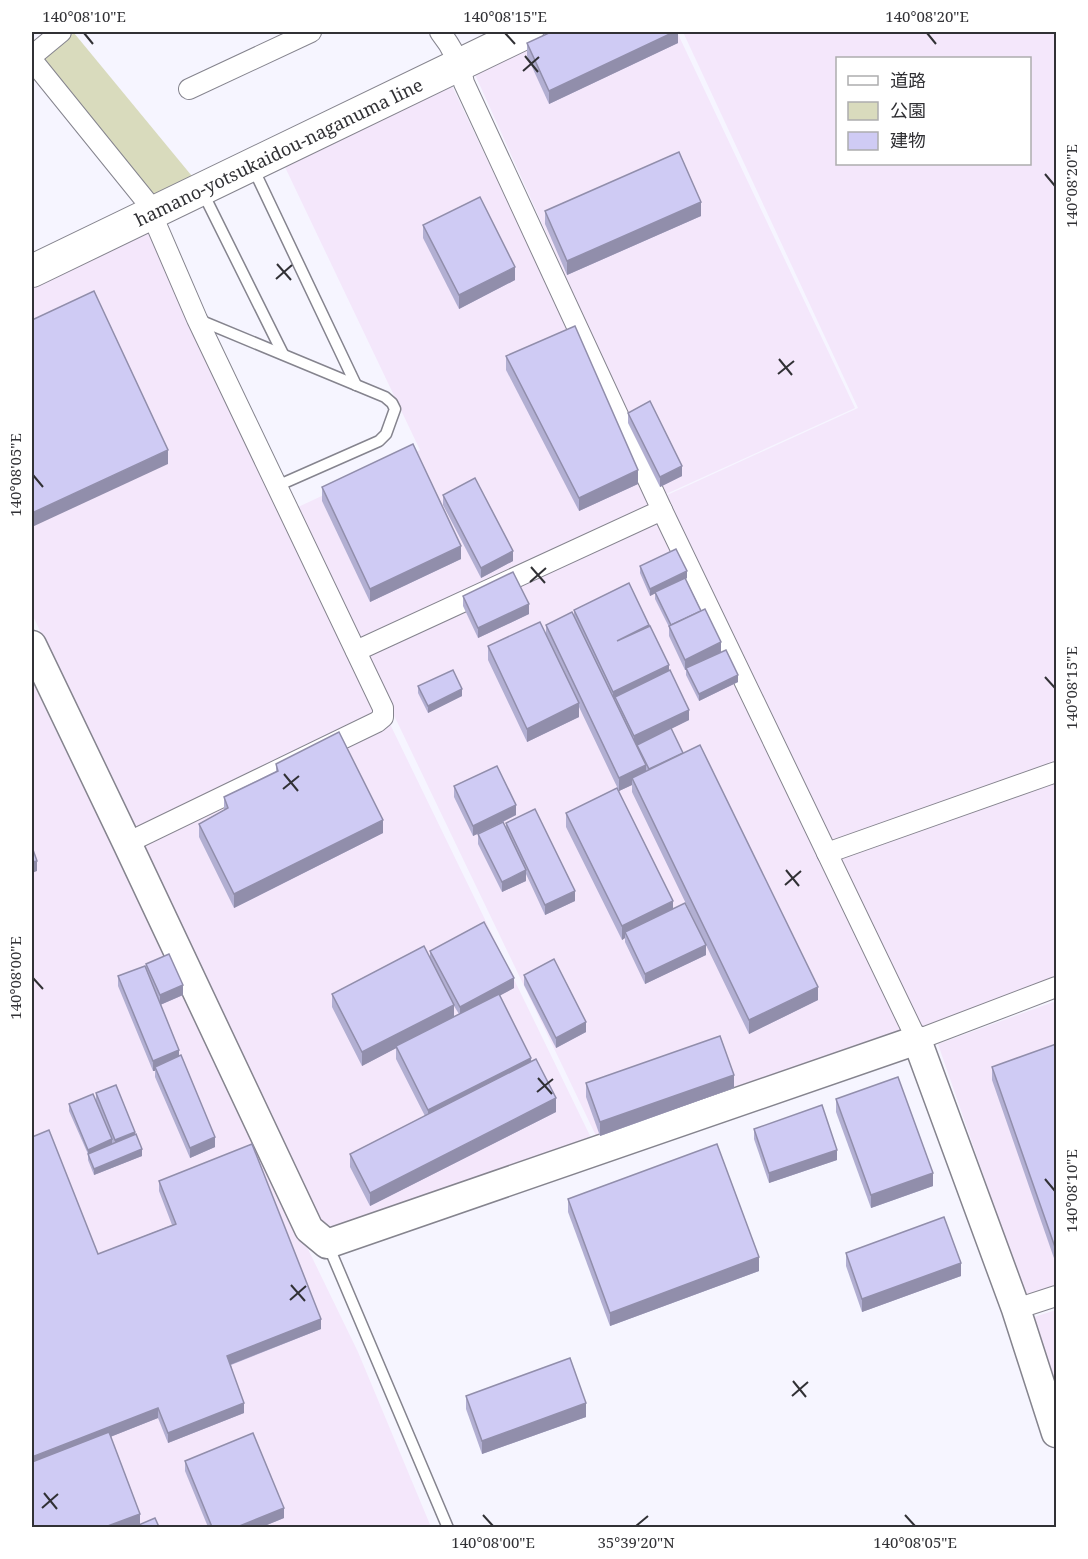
<svg xmlns="http://www.w3.org/2000/svg" width="1088" height="1559" viewBox="0 0 1088 1559" font-family="'Noto Serif','Noto Sans JP',serif">
  <style>
    .industrial { fill: #f4e7fb; fill-rule: evenodd }
    .green { fill: #d9dbbd }
    .lines { fill: none; stroke-linecap: round; stroke-linejoin: round }
    .lane-casing { stroke: #85848e; stroke-width: 13 }
    .street-casing { stroke: #85848e; stroke-width: 22 }
    .secondary-casing { stroke: #85848e; stroke-width: 31 }
    .primary-casing { stroke: #85848e; stroke-width: 34 }
    .lane { stroke: #fff; stroke-width: 10 }
    .street { stroke: #fff; stroke-width: 20 }
    .secondary { stroke: #fff; stroke-width: 28 }
    .primary { stroke: #fff; stroke-width: 32 }
    .wall { fill: #b2afd2; fill-rule: evenodd }
    .shaded-wall { fill: #918eab }
    .building { fill: #cfcbf4; stroke: #918eab; stroke-width: 1.5 }
    .ticks { fill: none; stroke: #313135; stroke-width: 2 }
    .labels { text-anchor: middle; dominant-baseline: central; stroke-width: 4.5; stroke-linejoin: round; paint-order: stroke }
    .street-label { font-size: 18px; fill: #313135; stroke: #fff }
    .neatline { fill: none; stroke: #313135; stroke-width: 2 }
    .ticks-label { font-size: 15px; text-anchor: middle; fill: #313135 }
  </style>
  <rect width="100%" height="100%" fill="#f6f5ff"/>
  <!-- industrial -->
  <g class="industrial">
    <polygon points="555,32 677,32 855,408 664,495 473,70"/>
    <path d="M 683,32 L 1056,32 L 1056,762 L 829,843 L 665,496 L 858,408 ZM 838,58 L 1030,58 L 1030,164 L 838,164 Z"/>
    <polygon points="450,82 654,507 361,641 296,508 420,450 284,165"/>
    <polygon points="149,228 377,713 135,830 32,614 32,285"/>
    <polygon points="657,519 907,1037 599,1142 365,655"/>
    <polygon points="32,681 358,1352 431,1527 32,1527"/>
    <polygon points="390,724 594,1144 343,1233 319,1219 140,846"/>
    <polygon points="1056,780 1056,982 921,1032 837,856"/>
    <polygon points="1056,1001 1056,1289 1026,1299 938,1044"/>
    <polygon points="1056,1310 1056,1389 1031,1318"/>
  </g>
  <!-- green -->
  <polygon class="green" points="74,33 196,181 155,200 41,60"/>
  <g class="lines">
    <!-- lane casing -->
    <g class="lane-casing">
      <g id="lane">
        <polyline points="253,168 356,385"/>
        <polyline points="203,193 283,354"/>
        <polyline points="197,319 385,397 392,403 395,409 386,434 379,441 277,486"/>
        <polyline points="328,1245 448,1528"/>
      </g>
    </g>
    <!-- street casing -->
    <g class="street-casing">
      <g id="street">
        <path d="M 440,32 C 453,48 460,63 464,83 L 662,510 L 917,1040 L 1056,987"/>
        <polyline points="32,56 61,32"/>
        <polyline points="32,60 146,201 197,319 383,708 383,717 377,722 127,843"/>
        <polyline points="189,89 311,32"/>
        <polyline points="356,651 662,510"/>
        <polyline points="827,853 1056,772"/>
        <polyline points="1016,1309 1056,1296"/>
      </g>
    </g>
    <!-- secondary casing -->
    <g class="secondary-casing">
      <polyline id="secondary" points="32,645 127,843 309,1229 327,1244 917,1040 1016,1309 1056,1433"/>
    </g>
    <!-- primary casing -->
    <g class="primary-casing">
      <g id="primary">
        <path id="s1" d="M 32,271 L 527,32"/>
      </g>
    </g>
    <!-- lane -->
    <use href="#lane" class="lane"/>
    <!-- street -->
    <use href="#street" class="street"/>
    <!-- secondary -->
    <use href="#secondary" class="secondary"/>
    <!-- primary -->
    <use href="#primary" class="primary"/>
  </g>
  <!-- wall -->
  <g class="wall">
    <polygon points="678,32 678,43 549,104 527,56 527,43"/>
    <polygon points="545,211 701,216 567,275 545,224"/>
    <polygon points="423,225 515,280 459,309 423,238"/>
    <polygon points="506,356 638,484 579,511 506,370"/>
    <polygon points="628,413 682,476 660,487 628,423"/>
    <polygon points="322,487 461,559 370,602 322,501"/>
    <polygon points="443,495 513,561 481,578 443,505"/>
    <polygon points="640,566 687,578 686,579 721,652 738,682 699,701 686,675 686,670 685,670 669,636 669,627 655,599 655,593 650,596 640,573"/>
    <polygon points="463,596 529,614 478,638 463,606"/>
    <polygon points="574,610 649,627 689,720 671,729 683,753 818,1000 749,1034 632,792 632,785 619,791 579,707 579,717 527,742 488,660 488,646 546,634 546,625 574,617"/>
    <polygon points="418,686 462,696 428,713 418,693"/>
    <polygon points="276,764 383,833 234,908 199,837 199,824 224,810 224,797 276,771"/>
    <polygon points="454,786 516,815 503,822 506,829 506,823 575,901 545,915 526,874 526,881 502,892 478,844 478,834 496,825 473,836 454,797"/>
    <polygon points="566,813 673,909 706,955 645,984 625,942 625,938 622,940 566,827"/>
    <path d="M 430,951 L 514,988 L 500,995 L 556,1112 L 370,1206 L 350,1167 L 350,1154 L 425,1116 L 396,1059 L 396,1048 L 362,1066 L 332,1007 L 332,994 L 430,958 ZM 454,1006 L 459,1014 L 454,1017 Z"/>
    <polygon points="146,964 183,995 160,1005 179,1056 215,1147 190,1158 155,1077 155,1071 153,1071 118,986 118,976 146,970"/>
    <polygon points="524,975 586,1032 556,1048 524,985"/>
    <polygon points="1056,1044 1056,1264 992,1080 992,1067"/>
    <polygon points="586,1083 734,1088 600,1136 586,1097"/>
    <polygon points="96,1093 135,1135 142,1156 94,1175 88,1160 88,1154 69,1111 69,1104 96,1100"/>
    <polygon points="836,1099 933,1186 871,1208 836,1112"/>
    <polygon points="754,1129 837,1160 769,1183 754,1139"/>
    <polygon points="159,1181 321,1329 231,1365 244,1413 168,1443 158,1418 110,1437 140,1525 159,1527 32,1527 98,1254 172,1225 159,1191"/>
    <polygon points="568,1199 759,1271 610,1326 568,1212"/>
    <polygon points="846,1253 961,1276 862,1312 846,1266"/>
    <polygon points="466,1396 586,1417 482,1454 466,1409"/>
    <polygon points="185,1461 284,1518 262,1527 208,1527 185,1471"/>
  </g>
  <!-- shaded-wall -->
  <g class="shaded-wall">
    <polygon points="674,32 678,32 678,43 549,104 549,91"/>
    <polygon points="701,202 701,216 567,275 567,261"/>
    <polygon points="515,267 515,280 459,309 459,295"/>
    <polygon points="168,450 168,464 32,527 32,513"/>
    <polygon points="682,466 682,476 660,487 660,477"/>
    <polygon points="638,470 638,484 579,511 579,498"/>
    <polygon points="461,546 461,559 370,602 370,589"/>
    <polygon points="513,551 513,561 481,578 481,568"/>
    <polygon points="687,571 687,578 650,596 650,589"/>
    <polygon points="529,604 529,614 478,638 478,628"/>
    <polygon points="721,642 721,652 685,670 685,660"/>
    <polygon points="669,665 669,675 615,697 615,701 613,702 613,692"/>
    <polygon points="738,675 738,682 699,701 699,694"/>
    <polygon points="462,689 462,696 428,713 428,706"/>
    <polygon points="579,703 579,717 527,742 527,729"/>
    <polygon points="689,710 689,720 634,747 634,736"/>
    <polygon points="646,765 646,778 632,778 632,785 619,791 619,778"/>
    <polygon points="516,805 516,815 473,836 473,826"/>
    <polygon points="383,820 383,833 234,908 234,894"/>
    <polygon points="37,861 37,871 32,873 32,862"/>
    <polygon points="526,870 526,881 502,892 502,882"/>
    <polygon points="575,891 575,901 545,915 545,905"/>
    <polygon points="673,901 673,914 625,932 625,938 622,940 622,926"/>
    <polygon points="706,945 706,955 645,984 645,974"/>
    <polygon points="514,978 514,988 460,1017 460,1007"/>
    <polygon points="183,985 183,995 160,1005 160,995"/>
    <polygon points="818,987 818,1000 749,1034 749,1020"/>
    <polygon points="454,1005 454,1018 362,1066 362,1052"/>
    <polygon points="586,1022 586,1032 556,1048 556,1038"/>
    <polygon points="179,1050 179,1060 155,1067 155,1071 153,1071 153,1061"/>
    <polygon points="531,1058 531,1071 428,1123 428,1110"/>
    <polygon points="734,1075 734,1088 600,1136 600,1122"/>
    <polygon points="556,1098 556,1112 370,1206 370,1193"/>
    <polygon points="135,1132 135,1138 115,1147 115,1140"/>
    <polygon points="215,1137 215,1147 190,1158 190,1148"/>
    <polygon points="112,1139 112,1146 88,1156 88,1150"/>
    <polygon points="142,1149 142,1156 94,1175 94,1169"/>
    <polygon points="837,1150 837,1160 769,1183 769,1173"/>
    <polygon points="933,1173 933,1186 871,1208 871,1195"/>
    <polygon points="759,1257 759,1271 610,1326 610,1313"/>
    <polygon points="961,1263 961,1276 862,1312 862,1299"/>
    <polygon points="321,1319 321,1329 227,1366 227,1356"/>
    <polygon points="244,1403 244,1413 168,1443 168,1433"/>
    <polygon points="586,1403 586,1417 482,1454 482,1441"/>
    <polygon points="158,1408 158,1418 32,1468 32,1457"/>
    <polygon points="284,1508 284,1518 262,1527 237,1527"/>
    <polygon points="140,1514 140,1527 105,1527"/>
  </g>
  <!-- building -->
  <g class="building">
    <polygon points="551,32 674,32 549,91 527,43"/>
    <polygon points="679,152 701,202 567,261 545,211"/>
    <polygon points="480,197 515,267 459,295 423,225"/>
    <polygon points="94,291 168,450 32,513 32,320"/>
    <polygon points="575,326 638,470 579,498 506,356"/>
    <polygon points="650,401 682,466 660,477 628,413"/>
    <polygon points="413,444 461,546 370,589 322,487"/>
    <polygon points="475,478 513,551 481,568 443,495"/>
    <polygon points="676,549 687,571 650,589 640,566"/>
    <polygon points="513,572 529,604 478,628 463,596"/>
    <polygon points="685,578 701,611 671,625 655,592"/>
    <polygon points="629,583 649,625 617,641 650,626 669,665 613,692 574,610"/>
    <polygon points="705,609 721,642 685,660 669,626"/>
    <polygon points="572,612 646,765 619,778 546,625"/>
    <polygon points="540,622 579,703 527,729 488,646"/>
    <polygon points="726,650 738,675 699,694 686,668"/>
    <polygon points="453,670 462,689 428,706 418,686"/>
    <polygon points="670,670 689,710 634,736 615,697"/>
    <polygon points="671,728 683,753 649,769 637,745"/>
    <polygon points="339,732 383,820 234,894 199,824 228,808 224,797 278,771 276,764"/>
    <polygon points="700,745 818,987 749,1020 632,778"/>
    <polygon points="497,766 516,805 473,826 454,786"/>
    <polygon points="617,788 673,901 622,926 566,813"/>
    <polygon points="535,809 575,891 545,905 506,823"/>
    <polygon points="503,822 526,870 502,882 478,834"/>
    <polygon points="32,847 37,861 32,862"/>
    <polygon points="685,903 706,945 645,974 625,932"/>
    <polygon points="484,922 514,978 460,1007 430,951"/>
    <polygon points="424,946 454,1005 362,1052 332,994"/>
    <polygon points="169,954 183,985 160,995 146,964"/>
    <polygon points="554,959 586,1022 556,1038 524,975"/>
    <polygon points="145,966 179,1050 153,1061 118,976"/>
    <polygon points="499,994 531,1058 428,1110 396,1046"/>
    <polygon points="720,1036 734,1075 600,1122 586,1083"/>
    <polygon points="1056,1044 1056,1250 992,1067"/>
    <polygon points="181,1055 215,1137 190,1148 155,1067"/>
    <polygon points="536,1059 556,1098 370,1193 350,1154"/>
    <polygon points="898,1077 933,1173 871,1195 836,1099"/>
    <polygon points="116,1085 135,1132 115,1140 96,1093"/>
    <polygon points="93,1094 112,1139 88,1150 69,1104"/>
    <polygon points="822,1105 837,1150 769,1173 754,1129"/>
    <polygon points="49,1130 98,1254 176,1224 159,1181 252,1144 321,1319 227,1356 244,1403 168,1433 158,1408 32,1457 32,1137"/>
    <polygon points="136,1134 142,1149 94,1169 88,1154"/>
    <polygon points="717,1144 759,1257 610,1313 568,1199"/>
    <polygon points="944,1217 961,1263 862,1299 846,1253"/>
    <polygon points="570,1358 586,1403 482,1441 466,1396"/>
    <polygon points="109,1432 140,1514 105,1527 32,1527 32,1462"/>
    <polygon points="253,1433 284,1508 237,1527 212,1527 185,1461"/>
    <polygon points="155,1518 159,1527 134,1527"/>
  </g>
  <!-- ticks -->
  <path class="ticks" d="M 84,33 L 93,44M 505,33 L 515,44M 927,33 L 936,44M 525,56 L 538,72M 523,71 L 539,57M 1045,174 L 1055,186M 277,264 L 291,280M 276,279 L 292,265M 779,359 L 792,375M 778,374 L 794,361M 33,475 L 43,487M 531,567 L 545,583M 530,582 L 546,568M 1045,677 L 1055,688M 284,774 L 298,791M 283,789 L 299,776M 786,870 L 799,886M 785,885 L 801,871M 33,978 L 43,989M 538,1078 L 552,1094M 537,1092 L 553,1079M 1045,1179 L 1055,1191M 291,1285 L 305,1301M 290,1300 L 306,1286M 793,1381 L 806,1397M 792,1396 L 808,1382M 44,1493 L 57,1509M 42,1508 L 58,1494M 483,1515 L 493,1526M 905,1515 L 915,1526M 636,1526 L 648,1516"/>
  <g class="labels">
    <!-- street labels -->
    <g class="street-label">
      <text stroke="none"><textPath href="#s1" startOffset="274">hamano-yotsukaidou-naganuma line</textPath></text>
    </g>
  </g>
  <!-- border -->
  <rect width="1088" height="1559" fill="none" stroke="#ffffff" stroke-width="66"/>
  <!-- legend -->
  <rect x="836" y="57" width="195" height="108" fill="#ffffff" stroke="#adadae" stroke-width="1.5"/>
  <rect x="848" y="76" width="30" height="9" fill="#ffffff" stroke="#adadae" stroke-width="1.5"/>
  <text x="890" y="87" font-size="18" fill="#313135">道路</text>
  <rect x="848" y="102" width="30" height="18" fill="#d9dbbd" stroke="#adadae" stroke-width="1.5"/>
  <text x="890" y="117" font-size="18" fill="#313135">公園</text>
  <rect x="848" y="132" width="30" height="18" fill="#cfcbf4" stroke="#adadae" stroke-width="1.5"/>
  <text x="890" y="147" font-size="18" fill="#313135">建物</text>
  <rect x="33" y="33" width="1022" height="1493" class="neatline"/>
  <g class="ticks-label">
    <text x="84" y="22">140°08'10"E</text>
    <text x="505" y="22">140°08'15"E</text>
    <text x="927" y="22">140°08'20"E</text>
    <text transform="translate(1072 186) rotate(-90)" y="5">140°08'20"E</text>
    <text transform="translate(16 475) rotate(-90)" y="5">140°08'05"E</text>
    <text transform="translate(1072 688) rotate(-90)" y="5">140°08'15"E</text>
    <text transform="translate(16 978) rotate(-90)" y="5">140°08'00"E</text>
    <text transform="translate(1072 1191) rotate(-90)" y="5">140°08'10"E</text>
    <text x="493" y="1548">140°08'00"E</text>
    <text x="636" y="1548">35°39'20"N</text>
    <text x="915" y="1548">140°08'05"E</text>
  </g>
</svg>
